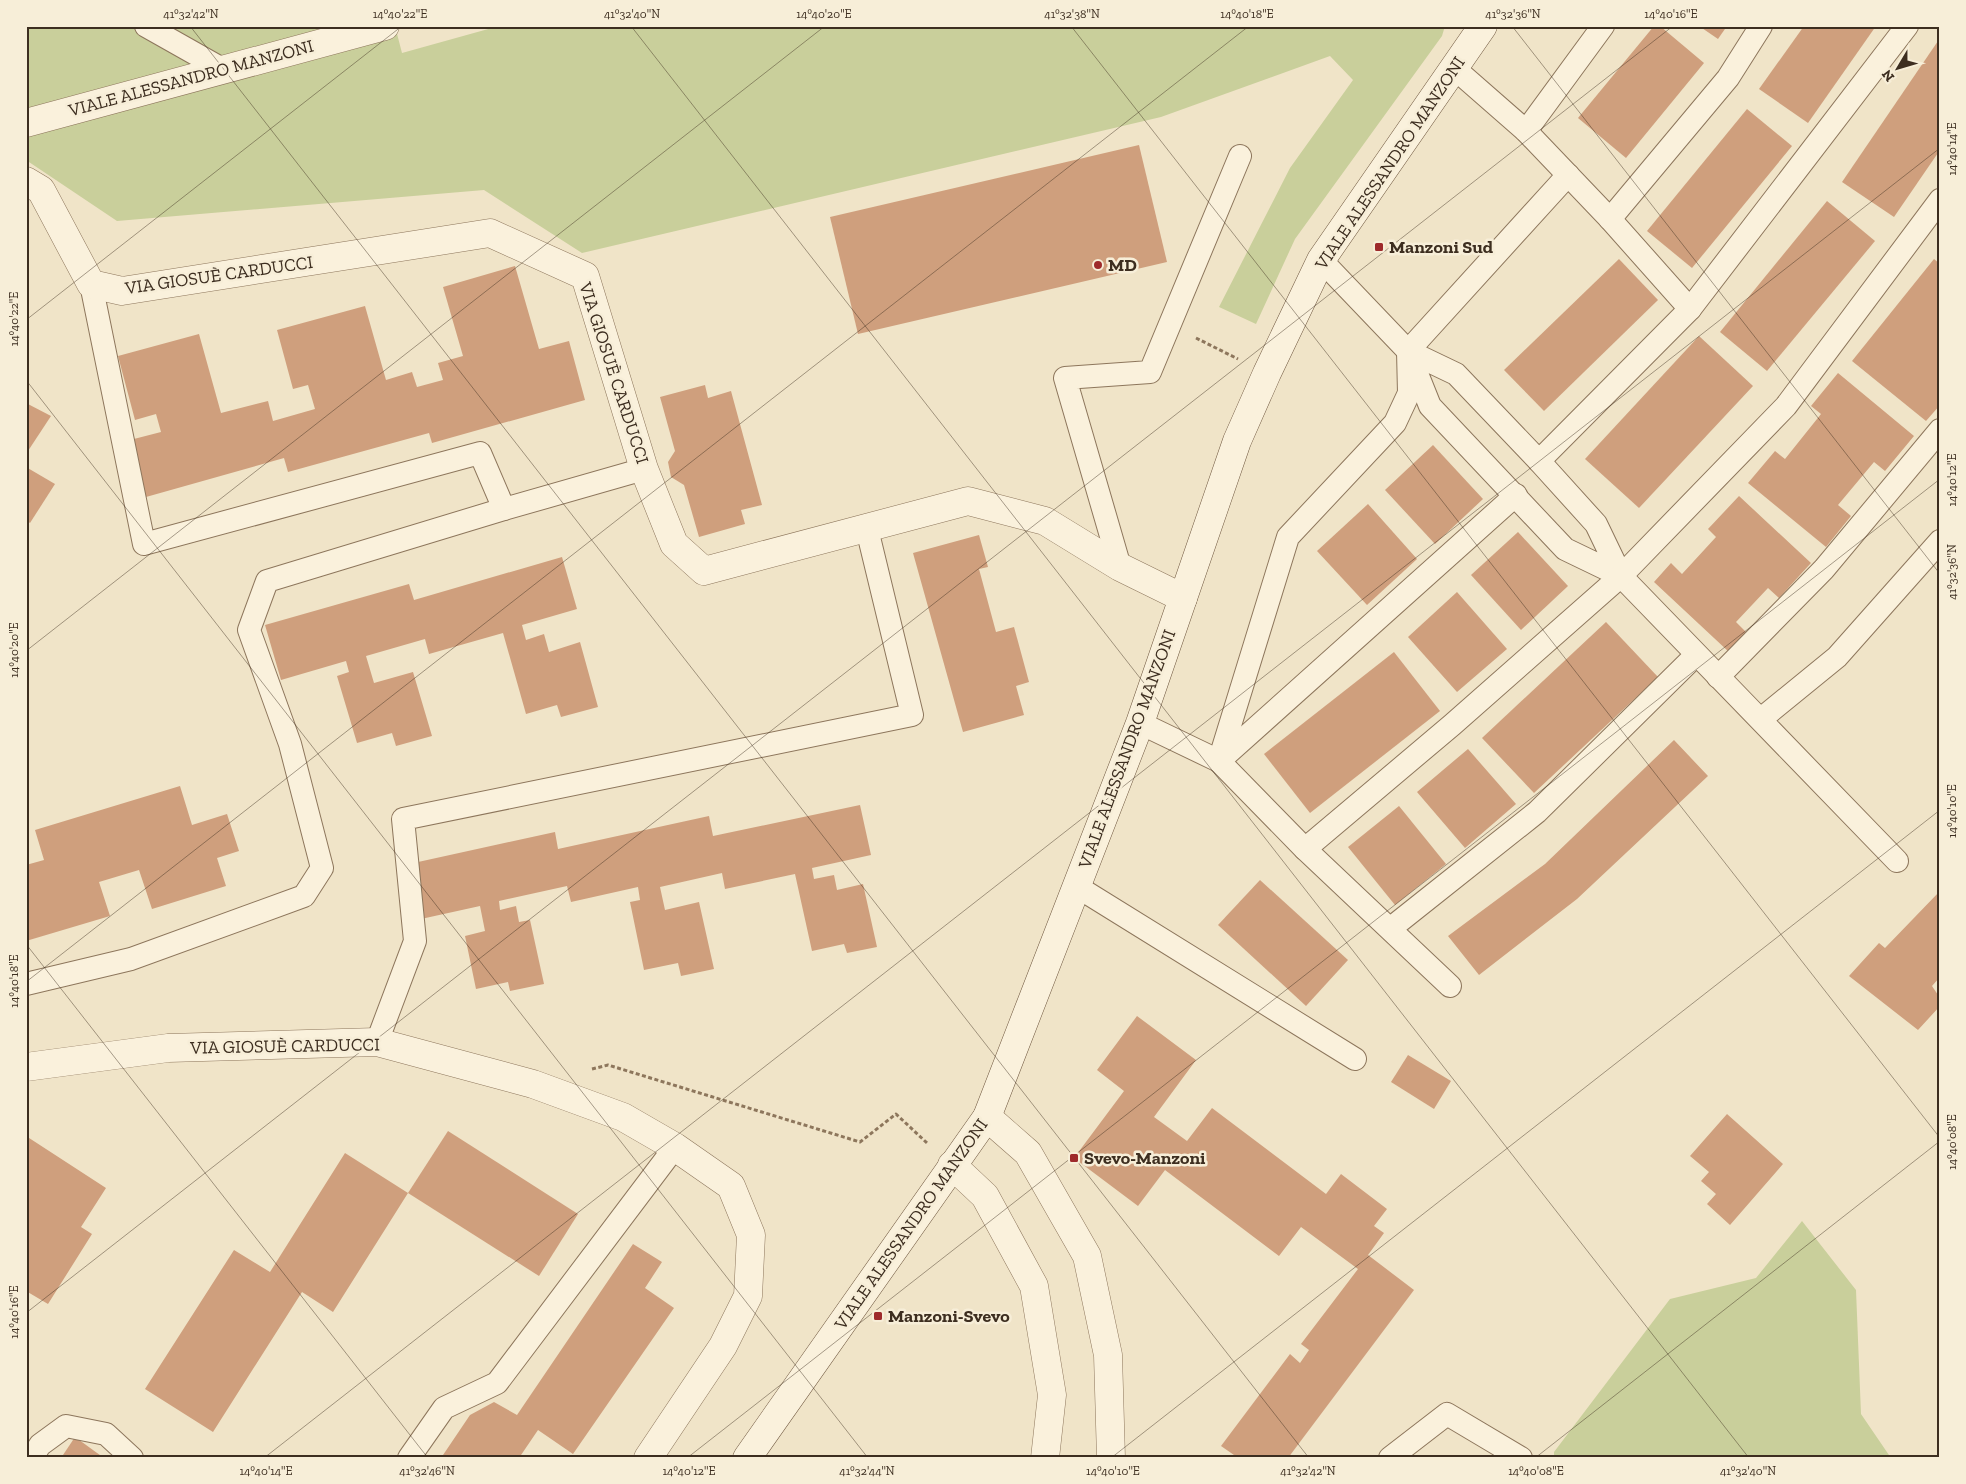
<svg xmlns="http://www.w3.org/2000/svg" width="1966" height="1484" viewBox="0 0 1966 1484" font-family="'Zilla Slab',serif">
  <style>
    .green { fill: #c9cf9b }
    .building { fill: #cf9f7d }
    .lines { fill: none; stroke-linecap: round; stroke-linejoin: round }
    .lane-casing { stroke: #8d765c; stroke-width: 24 }
    .street-casing { stroke: #8d765c; stroke-width: 29 }
    .secondary-casing { stroke: #6f573f; stroke-width: 29 }
    .path { stroke: #8d765c; stroke-width: 3; stroke-dasharray: 4 2.5; stroke-linecap: butt }
    .lane { stroke: #faf1dc; stroke-width: 22 }
    .street { stroke: #faf1dc; stroke-width: 28 }
    .secondary { stroke: #faf1dc; stroke-width: 28 }
    .ticks { fill: none; stroke: #3d2e20; stroke-width: 1; stroke-opacity: 0.45 }
    .poi-dot { fill: #9e2a2b; stroke: #f7eed8; stroke-width: 2 }
    .labels { text-anchor: middle; dominant-baseline: central; stroke-width: 5; stroke-linejoin: round; paint-order: stroke }
    .street-label { font-size: 18px; fill: #3d2e20; stroke: #f7eed8 }
    .poi-label { font-size: 18px; font-weight: bold; fill: #3d2e20; stroke: #f7eed8; text-anchor: start }
    .neatline { fill: none; stroke: #3d2e20; stroke-width: 2 }
    .ticks-label { font-size: 12px; text-anchor: middle; fill: #3d2e20 }
  </style>
  <rect width="100%" height="100%" fill="#f0e4c8"/>
  <!-- green -->
  <g class="green">
    <polygon points="26,26 395,26 402,53 499,26 1445,26 1442,36 1295,239 1256,324 1219,307 1290,168 1353,80 1330,56 1161,117 582,253 484,190 117,221 26,160"/>
    <polygon points="1802,1221 1856,1290 1861,1414 1891,1458 1554,1458 1554,1452 1670,1299 1756,1278"/>
  </g>
  <!-- building -->
  <g class="building">
    <polygon points="1654,26 1660,26 1704,63 1626,158 1578,118"/>
    <polygon points="1699,26 1727,26 1718,39"/>
    <polygon points="1804,26 1876,26 1808,123 1759,89"/>
    <polygon points="1938,41 1940,43 1940,150 1894,217 1842,182"/>
    <polygon points="1747,109 1792,146 1692,268 1647,231"/>
    <polygon points="1139,145 1167,262 858,334 830,217"/>
    <polygon points="1827,201 1875,241 1767,371 1720,332"/>
    <polygon points="1619,259 1658,300 1544,411 1504,370"/>
    <polygon points="1934,259 1940,264 1940,405 1926,421 1852,361"/>
    <polygon points="515,266 539,349 569,341 585,400 432,443 429,433 288,472 284,458 146,497 130,440 161,432 156,414 135,420 118,356 199,334 221,413 268,401 273,421 315,409 308,385 293,389 277,330 365,306 386,380 412,372 417,387 443,380 438,363 463,356 443,287"/>
    <polygon points="1699,336 1753,386 1639,508 1585,459"/>
    <polygon points="1838,373 1914,436 1885,471 1874,462 1838,505 1851,516 1826,547 1748,483 1775,451 1785,459 1821,414 1811,406"/>
    <polygon points="705,385 708,398 731,391 762,505 741,510 745,524 699,537 684,485 671,477 668,462 675,451 660,397"/>
    <polygon points="26,403 51,416 26,454"/>
    <polygon points="1433,445 1483,499 1435,544 1385,490"/>
    <polygon points="26,467 55,484 30,523 26,520"/>
    <polygon points="1739,496 1811,563 1779,598 1768,588 1736,622 1747,633 1729,652 1654,582 1671,563 1682,574 1716,537 1708,529"/>
    <polygon points="1368,504 1417,559 1367,605 1317,551"/>
    <polygon points="1518,532 1568,586 1521,630 1471,575"/>
    <polygon points="979,535 988,567 979,569 996,632 1014,627 1029,682 1016,686 1024,715 963,732 913,553"/>
    <polygon points="562,557 577,609 522,625 526,640 544,634 549,652 580,642 598,707 561,717 557,705 526,714 503,633 429,654 425,639 366,656 374,683 413,672 432,736 396,746 392,733 357,743 337,676 349,672 346,661 281,680 265,625 409,584 414,600"/>
    <polygon points="1457,592 1507,649 1457,692 1408,637"/>
    <polygon points="1606,622 1658,677 1534,793 1482,738"/>
    <polygon points="1394,652 1440,711 1310,813 1264,754"/>
    <polygon points="1674,740 1708,776 1577,899 1479,975 1448,936 1545,864"/>
    <polygon points="1468,749 1516,804 1465,848 1417,792"/>
    <polygon points="180,786 192,825 227,814 239,851 217,858 226,886 152,909 139,870 99,882 110,916 26,941 26,865 44,860 35,830"/>
    <polygon points="860,805 871,855 812,868 814,879 834,875 837,890 863,884 877,947 847,953 844,944 812,951 795,874 725,889 722,873 660,887 665,910 699,902 714,969 681,976 678,963 644,970 630,902 640,900 638,887 571,902 567,886 499,901 500,910 516,906 519,922 530,920 544,984 510,991 508,982 476,989 465,936 485,931 480,906 421,919 409,864 555,832 558,849 709,816 713,836"/>
    <polygon points="1399,806 1446,864 1395,905 1348,847"/>
    <polygon points="1260,880 1348,960 1306,1006 1218,925"/>
    <polygon points="1940,891 1940,977 1932,986 1940,998 1940,1006 1918,1030 1849,976 1879,943 1885,948"/>
    <polygon points="1137,1016 1196,1060 1154,1117 1187,1141 1212,1108 1326,1194 1341,1174 1387,1209 1374,1226 1384,1233 1368,1255 1414,1290 1288,1458 1232,1458 1234,1455 1221,1446 1290,1354 1300,1363 1309,1350 1301,1344 1358,1269 1301,1227 1279,1256 1165,1170 1138,1206 1074,1158 1124,1091 1097,1070"/>
    <polygon points="1408,1055 1451,1081 1434,1109 1391,1082"/>
    <polygon points="1727,1114 1783,1164 1730,1225 1707,1204 1716,1194 1701,1181 1709,1172 1690,1156"/>
    <polygon points="448,1131 578,1214 539,1276 408,1193"/>
    <polygon points="26,1136 106,1188 81,1227 92,1234 48,1304 26,1291"/>
    <polygon points="345,1153 408,1193 333,1312 302,1292 213,1432 145,1389 234,1250 270,1272"/>
    <polygon points="633,1244 662,1262 645,1288 674,1308 573,1454 538,1430 519,1458 441,1458 470,1415 494,1402 517,1415"/>
    <polygon points="75,1437 104,1458 61,1458"/>
  </g>
  <g class="lines">
    <!-- lane casing -->
    <g class="lane-casing">
      <g id="lane">
        <polyline points="146,26 224,70"/>
        <polyline points="1454,68 1526,131 1610,219 1690,309"/>
        <polyline points="1526,131 1603,26"/>
        <polyline points="1610,219 1728,78 1761,26"/>
        <polyline points="1321,260 1408,351 1456,374 1539,461 1596,524 1621,576 1565,549 1430,406 1414,366"/>
        <polyline points="91,284 144,544 480,453 504,509 644,469"/>
        <polyline points="1539,461 1690,309 1907,26"/>
        <polyline points="1120,567 1065,378 1150,372 1240,156"/>
        <polyline points="1621,576 1897,861"/>
        <polyline points="1718,677 1824,569 1940,430"/>
        <polyline points="1761,719 1837,657 1940,541"/>
        <polyline points="1140,723 1219,761 1516,495"/>
        <polyline points="1305,849 1452,725 1621,576 1786,406 1940,200"/>
        <polyline points="1076,886 1355,1059"/>
        <polyline points="1391,928 1537,812 1696,655"/>
        <polyline points="26,984 131,959 304,896 322,868 290,744 249,630 267,581 504,509"/>
        <polyline points="1450,986 1305,849 1219,761 1288,537 1395,423 1409,393 1408,351 1568,175"/>
        <polyline points="377,1042 415,941 403,819 912,715 867,529"/>
        <polyline points="32,1458 40,1445 66,1426 106,1434 132,1458"/>
        <polyline points="409,1458 444,1408 497,1383 675,1147"/>
        <polyline points="1390,1458 1447,1414 1521,1458"/>
      </g>
    </g>
    <!-- street casing -->
    <g class="street-casing">
      <g id="street">
        <polyline points="26,123 385,26"/>
        <polyline points="26,181 41,190 91,284 122,291 490,233 585,276 644,469 674,544 704,571 968,501 1045,521 1120,567 1183,598"/>
        <polyline points="26,1067 168,1048 377,1042 533,1084 623,1117 675,1147 731,1186 751,1235 748,1296 723,1346 648,1458"/>
        <polyline points="987,1117 1028,1153 1087,1256 1108,1355 1111,1458"/>
        <polyline points="952,1165 985,1196 1034,1286 1052,1395 1045,1458"/>
      </g>
    </g>
    <!-- secondary casing -->
    <g class="secondary-casing">
      <polyline id="secondary" points="747,1458 987,1117 1140,723 1237,441 1267,373 1321,260 1483,26"/>
    </g>
    <!-- path -->
    <g class="path">
      <polyline points="1196,338 1238,359"/>
      <polyline points="592,1069 608,1065 860,1142 896,1114 927,1143"/>
    </g>
    <!-- lane -->
    <use href="#lane" class="lane"/>
    <!-- street -->
    <use href="#street" class="street"/>
    <!-- secondary -->
    <use href="#secondary" class="secondary"/>
  </g>
  <!-- ticks -->
  <path class="ticks" d="M 190,26 L 1309,1458M 631,26 L 1749,1458M 1071,26 L 1940,1138M 1512,26 L 1940,574M 26,320 L 402,26M 26,380 L 868,1458M 26,651 L 825,26M 26,944 L 428,1458M 26,982 L 1249,26M 26,1313 L 1673,26M 264,1458 L 1940,148M 687,1458 L 1940,479M 1111,1458 L 1940,810M 1535,1458 L 1940,1141"/>
  <!-- markers -->
  <g class="poi-dot">
    <rect x="1374" y="242" width="10" height="10" rx="2.5"/>
    <circle cx="1098" cy="265" r="5"/>
    <rect x="1069" y="1153" width="10" height="10" rx="2.5"/>
    <rect x="873" y="1311" width="10" height="10" rx="2.5"/>
  </g>
  <g class="labels">
    <!-- street labels -->
    <g class="street-label">
      <text transform="translate(191 78) rotate(-15)">VIALE ALESSANDRO MANZONI</text>
      <text transform="translate(1390 163) rotate(-56)">VIALE ALESSANDRO MANZONI</text>
      <text transform="translate(219 275) rotate(-8)">VIA GIOSUÈ CARDUCCI</text>
      <text transform="translate(614 373) rotate(72)">VIA GIOSUÈ CARDUCCI</text>
      <text transform="translate(1127 749) rotate(-70)">VIALE ALESSANDRO MANZONI</text>
      <text transform="translate(285 1046) rotate(-1)">VIA GIOSUÈ CARDUCCI</text>
      <text transform="translate(911 1224) rotate(-55)">VIALE ALESSANDRO MANZONI</text>
    </g>
    <!-- poi labels -->
    <g class="poi-label">
      <text x="1389" y="247">Manzoni Sud</text>
      <text x="1108" y="265">MD</text>
      <text x="1084" y="1158">Svevo-Manzoni</text>
      <text x="888" y="1316">Manzoni-Svevo</text>
    </g>
  </g>
  <!-- border -->
  <rect width="1966" height="1484" fill="none" stroke="#f7eed8" stroke-width="55"/>
  <!-- north arrow -->
  <g transform="translate(1898 68) rotate(232)" stroke="#f7eed8" stroke-width="4" paint-order="stroke">
  <path d="M0-4L9 19L0 12L-9 19Z" fill="#3d2e20"/>
  <text y="-8" font-size="14" font-weight="bold" text-anchor="middle" fill="#3d2e20">N</text>
  </g>
  <rect x="28" y="28" width="1910" height="1428" class="neatline"/>
  <g class="ticks-label">
    <text x="191" y="18">41°32'42"N</text>
    <text x="400" y="18">14°40'22"E</text>
    <text x="632" y="18">41°32'40"N</text>
    <text x="824" y="18">14°40'20"E</text>
    <text x="1072" y="18">41°32'38"N</text>
    <text x="1247" y="18">14°40'18"E</text>
    <text x="1513" y="18">41°32'36"N</text>
    <text x="1671" y="18">14°40'16"E</text>
    <text transform="translate(1952 149) rotate(-90)" y="4">14°40'14"E</text>
    <text transform="translate(14 319) rotate(-90)" y="4">14°40'22"E</text>
    <text transform="translate(1952 480) rotate(-90)" y="4">14°40'12"E</text>
    <text transform="translate(1952 572) rotate(-90)" y="4">41°32'36"N</text>
    <text transform="translate(14 650) rotate(-90)" y="4">14°40'20"E</text>
    <text transform="translate(1952 811) rotate(-90)" y="4">14°40'10"E</text>
    <text transform="translate(14 981) rotate(-90)" y="4">14°40'18"E</text>
    <text transform="translate(1952 1142) rotate(-90)" y="4">14°40'08"E</text>
    <text transform="translate(14 1312) rotate(-90)" y="4">14°40'16"E</text>
    <text x="266" y="1475">14°40'14"E</text>
    <text x="427" y="1475">41°32'46"N</text>
    <text x="689" y="1475">14°40'12"E</text>
    <text x="867" y="1475">41°32'44"N</text>
    <text x="1113" y="1475">14°40'10"E</text>
    <text x="1308" y="1475">41°32'42"N</text>
    <text x="1536" y="1475">14°40'08"E</text>
    <text x="1748" y="1475">41°32'40"N</text>
  </g>
</svg>
